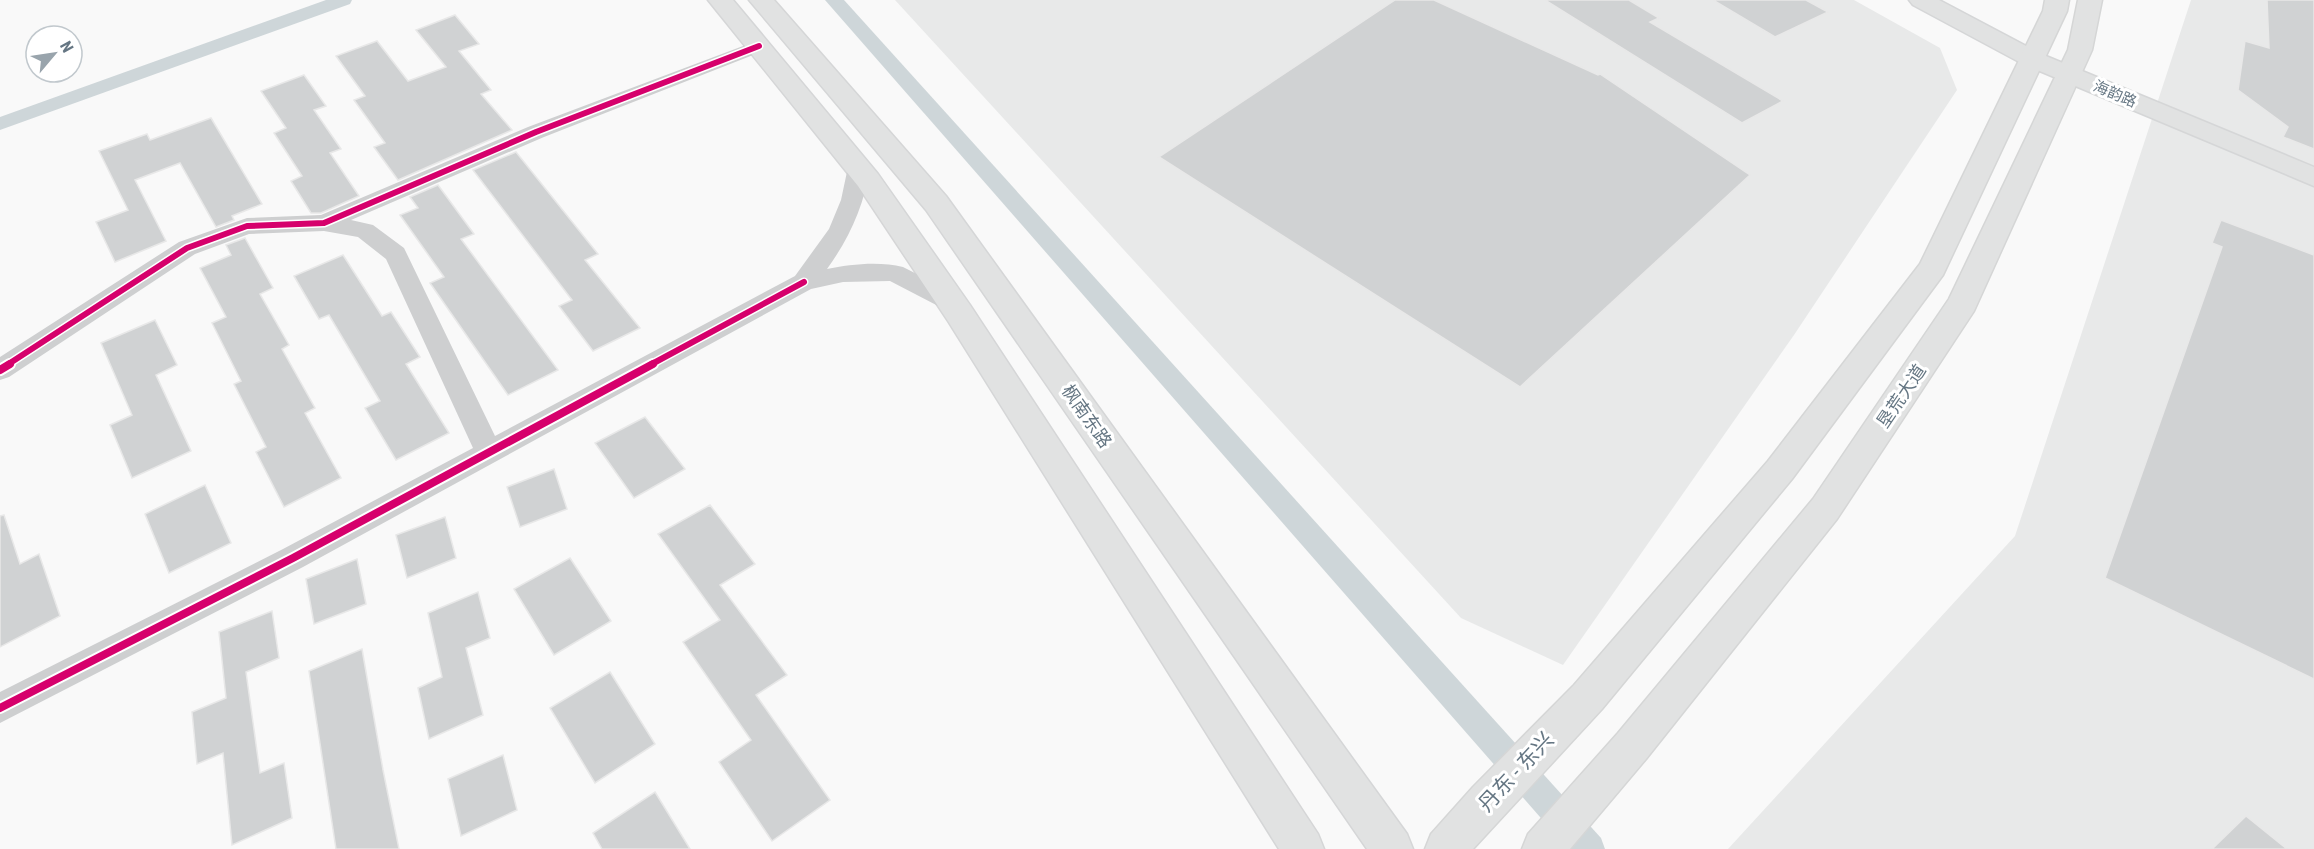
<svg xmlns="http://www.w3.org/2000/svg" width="2314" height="849" viewBox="0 0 2314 849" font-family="'Roboto Condensed','Noto Sans SC',sans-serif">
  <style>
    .built { fill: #e8e9e9 }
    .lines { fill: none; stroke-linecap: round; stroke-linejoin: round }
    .canal { fill: #ced6d9; fill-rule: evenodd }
    .building { fill: #d0d2d3; stroke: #e8e8e8; stroke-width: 1.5 }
    .secondary-casing { stroke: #d5d6d7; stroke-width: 3 }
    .primary-casing { stroke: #d5d6d7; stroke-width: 3 }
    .trunk-casing { stroke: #d5d6d6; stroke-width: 3 }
    .minor { fill: #cecfd0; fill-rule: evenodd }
    .secondary { fill: #e1e2e2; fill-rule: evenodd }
    .primary { fill: #e1e2e2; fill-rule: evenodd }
    .trunk { fill: #e1e2e2; fill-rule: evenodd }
    .cycleway-far1-casing { stroke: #fff; stroke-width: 9 }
    .cycleway-casing { stroke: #fff; stroke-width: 12 }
    .cycleway-far1 { stroke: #d6006c; stroke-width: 6 }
    .cycleway { stroke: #d6006c; stroke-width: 8 }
    .labels { text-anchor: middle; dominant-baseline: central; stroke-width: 6; stroke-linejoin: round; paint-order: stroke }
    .far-street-label { font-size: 15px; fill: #657683; stroke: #fff }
    .street-label { font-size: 18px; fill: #657683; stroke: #fff }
    .near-street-label { font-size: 21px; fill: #657683; stroke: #fff }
  </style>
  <rect width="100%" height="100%" fill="#f9f9f9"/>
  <!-- built -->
  <g class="built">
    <polygon points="895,0 1854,0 1940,48 1957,90 1794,335 1563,665 1461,618"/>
    <polygon points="2191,0 2314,0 2314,849 1728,849 2015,536"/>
  </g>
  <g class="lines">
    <!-- canal -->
    <g class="canal">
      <polygon points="326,0 352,0 350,4 0,130 0,117"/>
      <polygon points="825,0 844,0 1601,838 1605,849 1568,849"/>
    </g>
  </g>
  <!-- building -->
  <g class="building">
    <polygon points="1395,0 1434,0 1598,75 1600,74 1750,175 1520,387 1159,157"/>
    <polygon points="1545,0 1629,0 1659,18 1650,22 1783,101 1742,123"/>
    <polygon points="1713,0 1806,0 1828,12 1775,37"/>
    <polygon points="2267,0 2314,0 2314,149 2283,137 2288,127 2238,90 2245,41 2269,48"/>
    <polygon points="455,15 479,44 459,51 491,90 481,94 512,130 398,180 374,147 385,143 354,100 365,96 336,56 377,41 408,81 446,67 416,30"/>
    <polygon points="304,75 326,106 314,110 341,149 330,153 359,196 321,213 311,213 291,181 302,176 274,133 286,128 261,91"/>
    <polygon points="211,118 262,204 232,216 234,220 216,227 180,163 135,180 166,241 115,262 96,222 128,210 99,151 147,134 150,140"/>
    <polygon points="516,152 598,254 585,260 640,328 593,351 559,306 572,300 473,170"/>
    <polygon points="438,185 474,234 461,239 558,370 508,395 430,283 444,277 400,215 418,208 410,197"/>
    <polygon points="2221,220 2314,255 2314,679 2105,578 2222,247 2212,243"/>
    <polygon points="245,238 273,288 260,294 289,345 282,349 315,408 305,413 341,478 284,507 256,452 266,447 234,384 241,381 212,323 226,317 200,268 231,255 226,245"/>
    <polygon points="343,255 382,316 391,312 420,357 406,364 449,433 396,460 365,408 380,401 329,315 319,319 294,276"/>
    <polygon points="155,320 177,365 156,375 191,451 132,478 110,425 132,415 101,343"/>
    <polygon points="645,417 685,469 634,498 595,443"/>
    <polygon points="554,469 567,509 520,527 507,487"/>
    <polygon points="205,485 231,543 169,573 145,514"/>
    <polygon points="710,505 755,564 720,585 787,675 756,695 830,800 772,841 719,762 751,740 683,642 720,620 658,534"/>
    <polygon points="4,515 20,564 39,554 60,616 0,647 0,516"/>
    <polygon points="445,517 456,558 407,578 396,535"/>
    <polygon points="570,558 611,621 554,655 514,589"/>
    <polygon points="357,559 366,604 314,624 306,579"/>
    <polygon points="478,592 490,638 466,648 483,715 429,739 418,688 442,677 428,613"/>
    <polygon points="272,611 279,658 246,672 260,773 284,763 292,818 232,845 223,753 197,764 192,712 226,698 219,632"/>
    <polygon points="362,649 383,770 399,849 336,849 309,671"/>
    <polygon points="610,672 655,744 595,783 550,708"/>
    <polygon points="503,755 517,810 461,836 448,779"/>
    <polygon points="655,792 690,849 602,849 593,833"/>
    <polygon points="2246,816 2287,849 2212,849"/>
  </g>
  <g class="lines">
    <!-- secondary casing -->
    <g class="secondary-casing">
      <polygon id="secondary" points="1909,0 1939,0 2041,54 2314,167 2314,186 2023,64 1913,5"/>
    </g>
    <!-- primary casing -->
    <g class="primary-casing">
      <g id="primary">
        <polygon points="708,0 733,0 878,174 970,305 1318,834 1324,849 1279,849 948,321 858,186"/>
        <polygon points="749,0 774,0 946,196 1407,834 1413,849 1367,849 926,210"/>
      </g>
    </g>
    <!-- trunk casing -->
    <g class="trunk-casing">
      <g id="trunk">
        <polygon points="2045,0 2069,0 2067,11 1943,275 1792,479 1602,709 1473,849 1425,849 1431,834 1473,787 1574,685 1768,461 1920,264 2043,11"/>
        <polygon points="2078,0 2102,0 2092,50 1974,311 1837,519 1646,759 1570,849 1522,849 1528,834 1618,733 1813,499 1949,299 2068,50"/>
      </g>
    </g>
    <!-- minor -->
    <path class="minor" d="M 759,40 L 766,42 L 769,46 L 766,50 L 544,137 L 351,220 L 373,225 L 404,248 L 495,436 L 795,276 L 829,229 L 841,200 L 848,167 L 851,162 L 859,160 L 867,162 L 870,167 C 864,206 850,237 827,269 C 850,264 880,261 903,267 L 960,296 L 963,302 L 960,308 L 951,311 L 942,308 L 890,281 L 843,282 L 811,289 L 303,567 L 0,723 L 0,692 L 283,549 L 473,448 L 386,259 L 358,237 L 324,231 L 249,234 L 195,254 L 9,377 L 0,380 L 0,357 L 179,242 L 247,218 L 321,215 L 528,127 Z"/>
    <!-- secondary -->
    <use href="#secondary" class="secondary"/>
    <!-- primary -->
    <use href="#primary" class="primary"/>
    <!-- trunk -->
    <use href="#trunk" class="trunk"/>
    <!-- cycleway-far1 casing -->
    <g class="cycleway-far1-casing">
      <g id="cycleway-far1">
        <polyline points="7,365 187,248 247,226 324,223 536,132 759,46"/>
        <polyline points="650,365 804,282"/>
      </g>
    </g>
    <!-- cycleway casing -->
    <g class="cycleway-casing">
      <g id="cycleway">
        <polyline points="0,370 10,364"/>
        <polyline points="0,708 293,558 653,364"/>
      </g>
    </g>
    <!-- cycleway-far1 -->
    <use href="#cycleway-far1" class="cycleway-far1"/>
    <!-- cycleway -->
    <use href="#cycleway" class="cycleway"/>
  </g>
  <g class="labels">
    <!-- far-street labels -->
    <g class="far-street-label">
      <text transform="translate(2115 94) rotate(23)">海韵路</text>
    </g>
    <!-- street labels -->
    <g class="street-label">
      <text transform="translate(1901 396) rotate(-56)">垦荒大道</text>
      <text transform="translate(1087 416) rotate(55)">枫南东路</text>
    </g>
    <!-- near-street labels -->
    <g class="near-street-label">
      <text transform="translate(1516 772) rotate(-47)">丹东 - 东兴</text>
    </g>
  </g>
  <!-- north arrow -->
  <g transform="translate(54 54) rotate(61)"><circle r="28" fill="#ffffff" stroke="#c1c8cd" stroke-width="1.5"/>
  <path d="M0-4.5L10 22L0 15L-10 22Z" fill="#99a4ac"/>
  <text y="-9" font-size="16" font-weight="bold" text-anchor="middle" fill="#657683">N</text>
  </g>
</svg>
